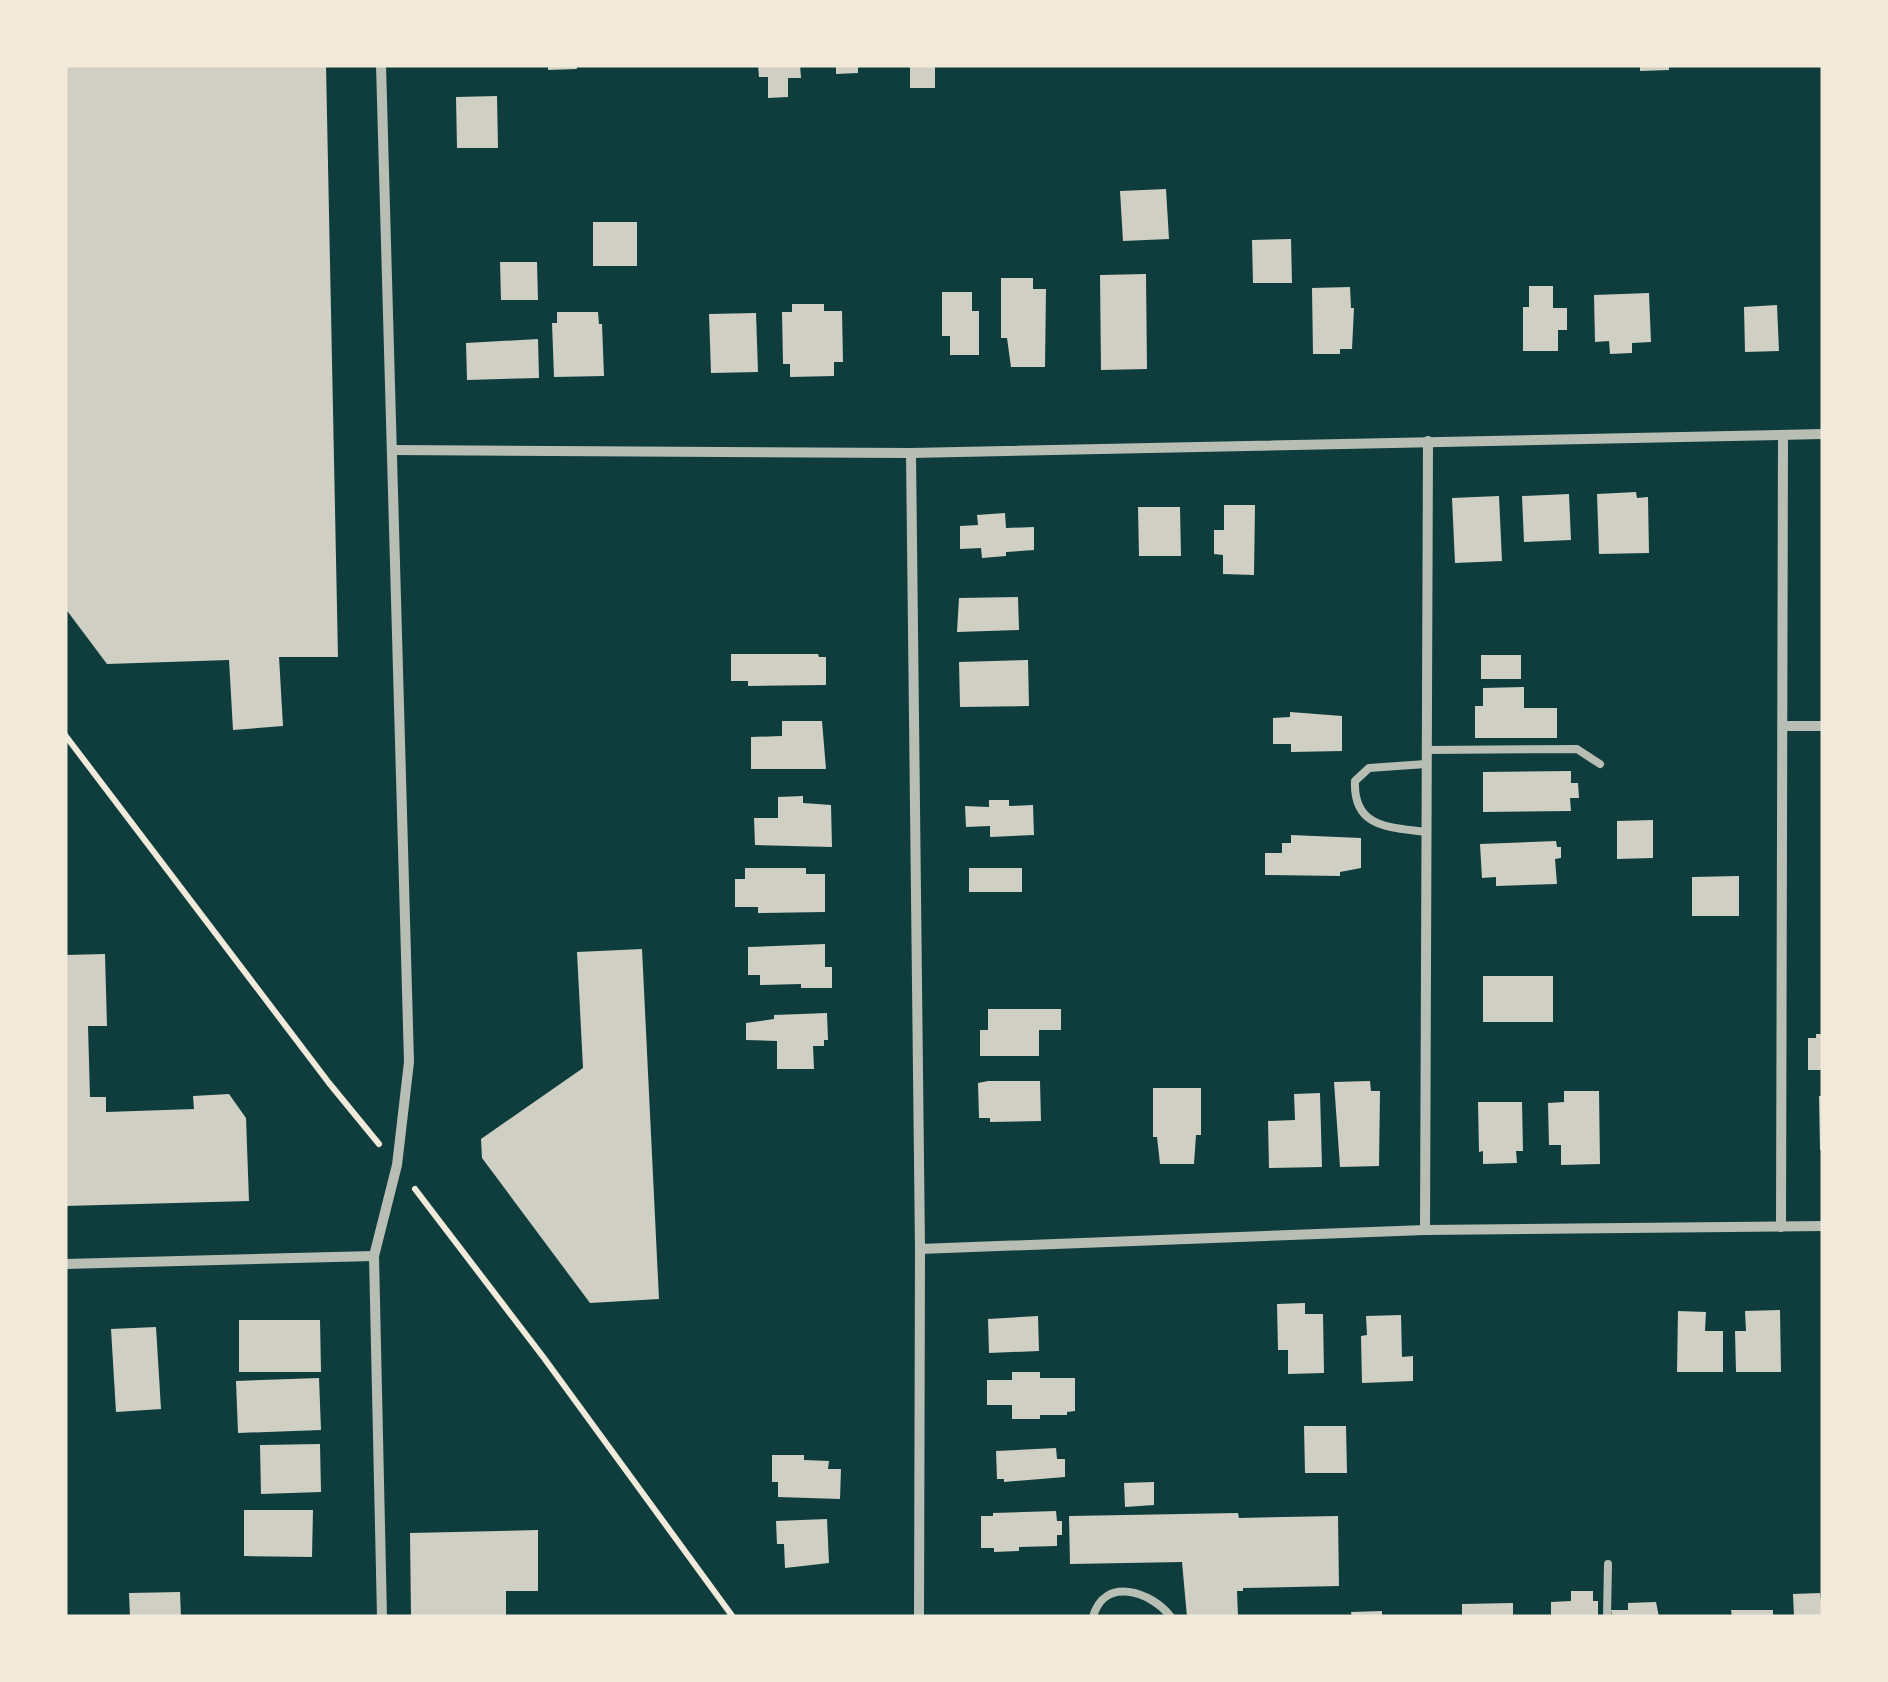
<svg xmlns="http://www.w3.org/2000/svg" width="1888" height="1682" viewBox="0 0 1888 1682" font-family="Literata,serif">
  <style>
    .building { fill: #cfcfc3 }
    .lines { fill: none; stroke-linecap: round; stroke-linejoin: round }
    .path { stroke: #f1e9da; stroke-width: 6 }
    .service { stroke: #b8beb3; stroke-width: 8 }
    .minor { stroke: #b8beb3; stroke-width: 10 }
  </style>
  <rect width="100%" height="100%" fill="#0f3d3e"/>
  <!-- building -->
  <g class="building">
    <polygon points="65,65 326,65 338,657 279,657 283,726 233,730 229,660 107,664 65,608"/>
    <polygon points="548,65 576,65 577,69 548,70"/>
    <polygon points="758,65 800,65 801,78 788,78 788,97 768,98 768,77 759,77"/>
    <polygon points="836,65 858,65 858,73 836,74"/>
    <rect x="910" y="65" width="25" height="23"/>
    <polygon points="1640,65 1669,65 1669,70 1640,71"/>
    <polygon points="497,96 498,148 457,148 456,97"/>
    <polygon points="1166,189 1169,239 1123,241 1120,191"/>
    <rect x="593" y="222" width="44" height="44"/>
    <polygon points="1291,239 1292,283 1253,283 1252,240"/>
    <polygon points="500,262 537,262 538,300 501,300"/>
    <polygon points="1146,274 1147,369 1101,370 1100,275"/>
    <polygon points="1001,278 1033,278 1033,289 1046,289 1045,367 1011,367 1007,338 1001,338"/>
    <polygon points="1529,286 1553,286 1553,308 1567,308 1567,330 1558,330 1558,351 1523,351 1523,307 1529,307"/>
    <polygon points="1350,287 1351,308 1354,308 1352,349 1340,349 1340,354 1313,354 1312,288"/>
    <polygon points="942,292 972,292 972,311 979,311 979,355 950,355 950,336 942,336"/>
    <polygon points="1649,293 1651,342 1632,343 1632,353 1610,354 1609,341 1595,342 1594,295"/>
    <polygon points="792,304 824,304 824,311 842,311 843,362 834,362 834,376 790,377 790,364 783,364 782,312 792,312"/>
    <polygon points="1777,305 1779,351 1745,352 1744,307"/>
    <polygon points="557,312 598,312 599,324 602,324 604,376 554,377 552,323 557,323"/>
    <polygon points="756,313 758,372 711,373 709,314"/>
    <polygon points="538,339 539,378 467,380 466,343"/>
    <polygon points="1636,492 1637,498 1648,497 1649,553 1599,554 1597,494"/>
    <polygon points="1569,494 1571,540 1524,542 1522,496"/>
    <polygon points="1499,496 1502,561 1455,563 1452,498"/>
    <polygon points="1224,505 1255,505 1254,575 1223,574 1223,555 1214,554 1214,530 1224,530"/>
    <polygon points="1138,507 1180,507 1181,556 1139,556"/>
    <polygon points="1005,513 1006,528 1034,527 1034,550 1006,552 1006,556 982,558 981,548 960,549 960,526 978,525 977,515"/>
    <polygon points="1018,597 1019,630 957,632 959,598"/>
    <polygon points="731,654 818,654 819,657 826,657 826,685 748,686 748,681 731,681"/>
    <rect x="1481" y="655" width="40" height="24"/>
    <polygon points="1028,660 1029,706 960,707 959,662"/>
    <polygon points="1524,687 1524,708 1557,708 1557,738 1475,738 1475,706 1483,706 1483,688"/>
    <polygon points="1290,712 1342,716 1342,751 1291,752 1291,744 1273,744 1273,718 1290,717"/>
    <polygon points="782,721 822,721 826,769 751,769 751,737 782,736"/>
    <polygon points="1571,771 1571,783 1578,783 1579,798 1570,798 1571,811 1483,812 1483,772"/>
    <polygon points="803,796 803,803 831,805 832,847 755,845 754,818 778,818 778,797"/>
    <polygon points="989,800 1009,800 1009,806 1033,805 1034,835 990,837 990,826 966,827 965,806 989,807"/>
    <polygon points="1653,820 1653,858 1617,859 1617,821"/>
    <polygon points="1291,835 1361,838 1361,868 1340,872 1340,876 1265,875 1265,853 1282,853 1282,843 1291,843"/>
    <polygon points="1556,841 1557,847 1561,847 1561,858 1555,859 1557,884 1496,886 1496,877 1482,878 1480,844"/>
    <polygon points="745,868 806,868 806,874 825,874 825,912 758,913 758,907 735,907 735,879 745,879"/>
    <rect x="969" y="868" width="53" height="24"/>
    <polygon points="1739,876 1739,916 1692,916 1692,877"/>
    <polygon points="825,944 825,967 832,967 832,988 801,988 801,984 760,985 760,975 748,975 748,947"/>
    <polygon points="642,949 659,1299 590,1303 482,1158 481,1139 583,1068 577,952"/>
    <polygon points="105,954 107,1026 88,1026 90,1097 106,1097 106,1112 194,1109 193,1096 229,1094 246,1118 249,1201 65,1206 65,955"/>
    <rect x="1483" y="976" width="70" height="46"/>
    <polygon points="988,1009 1061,1009 1061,1030 1039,1030 1039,1056 980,1056 980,1030 988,1030"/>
    <polygon points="827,1013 828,1040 824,1040 824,1046 813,1046 814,1069 777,1069 777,1041 746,1040 746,1023 774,1019 774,1015"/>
    <polygon points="1816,1034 1823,1034 1823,1070 1808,1070 1808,1038 1816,1038"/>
    <polygon points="988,1081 1040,1081 1041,1121 990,1122 990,1118 979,1118 978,1083"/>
    <polygon points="1370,1081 1371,1091 1380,1091 1379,1166 1340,1167 1334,1082"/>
    <polygon points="1153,1088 1201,1088 1201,1135 1196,1135 1194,1164 1160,1164 1157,1137 1153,1137"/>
    <polygon points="1564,1091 1599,1091 1600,1164 1561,1165 1561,1145 1549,1145 1548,1103 1564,1102"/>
    <polygon points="1320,1093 1322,1167 1269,1168 1268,1121 1295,1120 1294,1094"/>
    <polygon points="1819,1096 1823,1096 1823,1150 1820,1150"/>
    <polygon points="1478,1102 1522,1102 1523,1151 1516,1151 1517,1163 1483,1164 1483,1151 1479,1152"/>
    <polygon points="1305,1303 1305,1314 1323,1314 1324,1373 1288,1374 1288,1350 1278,1350 1277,1304"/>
    <polygon points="1780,1310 1781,1372 1736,1372 1735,1331 1746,1331 1745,1311"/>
    <polygon points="1678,1311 1706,1312 1705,1331 1723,1331 1723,1372 1677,1372"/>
    <polygon points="1401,1315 1402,1357 1413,1356 1413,1381 1362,1383 1361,1336 1367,1335 1366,1316"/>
    <polygon points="1038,1316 1039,1351 989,1353 988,1319"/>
    <polygon points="239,1320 320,1320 321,1372 239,1372"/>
    <polygon points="156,1327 161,1409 116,1412 111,1329"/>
    <polygon points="1012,1372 1040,1372 1040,1378 1075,1378 1075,1411 1067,1412 1067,1415 1040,1415 1040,1419 1012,1419 1012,1405 987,1405 987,1380 1012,1380"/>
    <polygon points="319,1378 321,1430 238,1433 236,1381"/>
    <polygon points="1304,1426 1346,1426 1347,1473 1305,1473"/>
    <polygon points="320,1444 321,1492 261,1494 260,1445"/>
    <polygon points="1056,1448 1057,1459 1065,1459 1065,1477 1004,1482 1004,1479 997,1479 996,1451"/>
    <polygon points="772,1455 804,1455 804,1460 829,1461 828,1469 841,1469 840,1499 778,1497 778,1482 772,1482"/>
    <polygon points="1154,1482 1154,1505 1125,1507 1124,1483"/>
    <polygon points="244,1510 313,1510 312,1557 244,1556"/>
    <polygon points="1056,1511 1057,1521 1062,1521 1062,1535 1057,1535 1057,1546 1019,1547 1019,1551 994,1552 994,1548 981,1548 981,1516 993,1516 993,1513"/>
    <polygon points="1238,1513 1239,1518 1338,1516 1339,1586 1243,1588 1243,1591 1237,1591 1238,1616 1187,1617 1182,1562 1070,1564 1069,1516"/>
    <polygon points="827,1519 829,1563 785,1568 784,1544 777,1544 776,1521"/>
    <polygon points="538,1530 538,1591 506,1591 506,1617 411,1617 410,1533"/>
    <polygon points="1571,1591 1593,1591 1593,1601 1598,1601 1598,1617 1551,1617 1551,1602 1571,1601"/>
    <polygon points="180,1592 181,1617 130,1617 129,1593"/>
    <polygon points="1820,1593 1823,1617 1794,1617 1793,1594"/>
    <polygon points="1656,1602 1659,1617 1612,1617 1611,1610 1628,1610 1628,1603"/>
    <polygon points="1513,1603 1513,1617 1462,1617 1462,1604"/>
    <polygon points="1731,1610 1773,1610 1773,1617 1732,1617"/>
    <polygon points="1382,1611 1382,1617 1352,1617 1351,1612"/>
  </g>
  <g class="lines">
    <!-- path -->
    <g class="path">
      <polyline points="65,735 329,1083 379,1144"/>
      <polyline points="415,1189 544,1358 733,1617"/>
    </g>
    <!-- service -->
    <g class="service">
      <polyline points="1426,750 1577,749 1600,764"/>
      <path d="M 1425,832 C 1389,827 1353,828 1355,781 L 1369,768 L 1426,764"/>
      <path d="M 1093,1617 C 1104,1576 1151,1591 1171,1617"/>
      <polyline points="1607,1617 1608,1564"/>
    </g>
    <!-- minor -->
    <g class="minor">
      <polyline points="381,65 409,1062 397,1165 374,1256 382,1617"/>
      <polyline points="393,450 911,453 1823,434"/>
      <polyline points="911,453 920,1249 919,1617"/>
      <polyline points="1784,726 1823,726"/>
      <polyline points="1781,1227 1783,435"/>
      <polyline points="1425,1230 1428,441"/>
      <polyline points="920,1249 1425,1230 1823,1226"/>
      <polyline points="65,1264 374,1256"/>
    </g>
  </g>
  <!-- border -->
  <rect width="1888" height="1682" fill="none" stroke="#f1e9da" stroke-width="135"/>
</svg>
